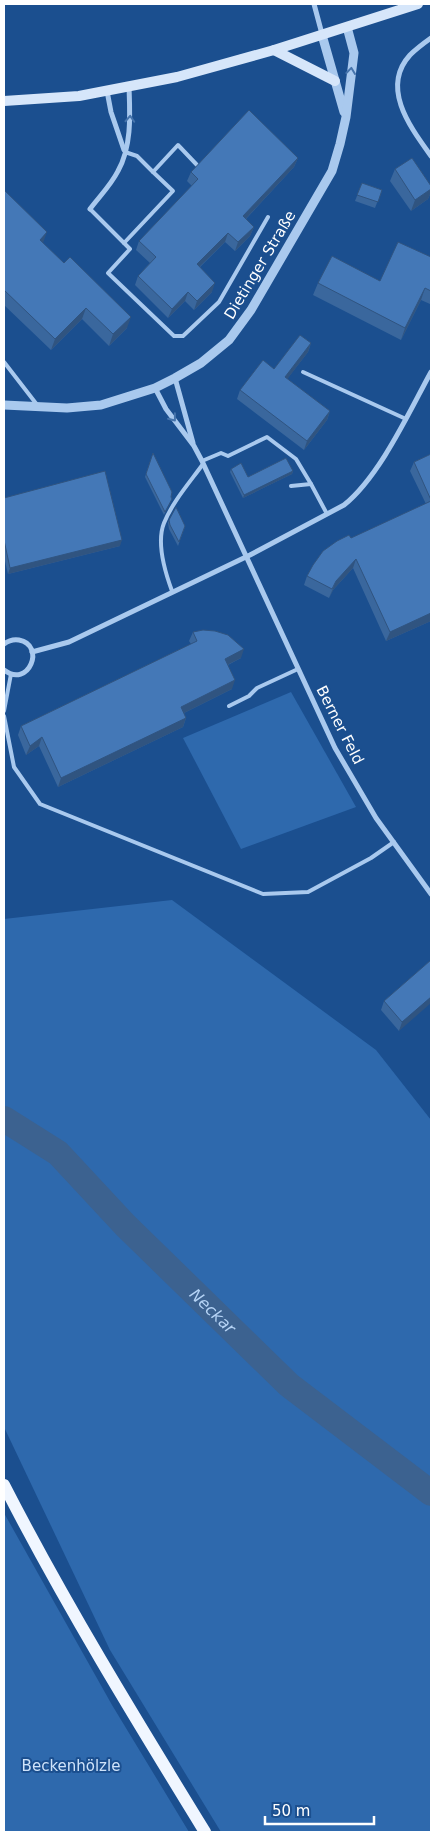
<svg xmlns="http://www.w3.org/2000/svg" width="435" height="1836" viewBox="0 0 435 1836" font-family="'DejaVu Sans',sans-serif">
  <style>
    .green { fill: #2e69ad }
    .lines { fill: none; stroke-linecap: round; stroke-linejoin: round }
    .river { stroke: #3c6290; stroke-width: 26 }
    .service { stroke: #a9c9ee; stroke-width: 4 }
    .minor { stroke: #a9c9ee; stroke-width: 5 }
    .tertiary { stroke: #a9c9ee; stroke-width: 9 }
    .secondary { stroke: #d6e6fa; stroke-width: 10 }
    .primary { stroke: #f0f6ff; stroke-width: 12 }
    .wall { fill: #3a679d }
    .shaded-wall { fill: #305480 }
    .building { fill: #4478b7; stroke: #305480 }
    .oneway { stroke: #4674ac }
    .labels { text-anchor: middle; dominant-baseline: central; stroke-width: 4; stroke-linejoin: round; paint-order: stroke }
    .street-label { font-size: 15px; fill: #fff; stroke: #1b4f8f }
    .park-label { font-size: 15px; fill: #cfe3fa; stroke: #1b4f8f }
    .water-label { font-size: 16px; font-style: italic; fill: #b5d3f5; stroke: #1b4f8f }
  </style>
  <rect width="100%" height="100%" fill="#1b4f8f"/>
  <!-- green -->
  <g class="green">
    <polygon points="291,692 356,807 241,849 183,738"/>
    <polygon points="172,900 376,1050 431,1120 431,1832 221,1832 110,1650 4,1427 4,919"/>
    <polygon points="4,1513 112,1705 189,1832 4,1832"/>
  </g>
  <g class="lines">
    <!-- river -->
    <path class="river" id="s1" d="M 4,1119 L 58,1153 L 125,1225 L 289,1385 L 431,1493"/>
    <!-- service -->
    <g class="service">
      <polyline points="125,152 137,156 153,172 178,145 197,165"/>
      <polyline points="90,209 130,249 108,273 174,336 183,336 219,302 268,217"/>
      <polyline points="124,243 173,191 153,172"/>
      <polyline points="4,362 38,406"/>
      <polyline points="303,372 406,419"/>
      <polyline points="202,461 221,453 228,456 267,437 296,459 311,484"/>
      <polyline points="291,486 311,484 327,514"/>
      <path d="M 172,591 C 165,572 156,543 164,523 C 173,501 190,482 203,464"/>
      <polyline points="229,706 249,696 257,688 298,669"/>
      <polyline points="4,711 11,674"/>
      <polyline points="4,716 14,767 40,804 263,894 308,892 371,858 394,842"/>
    </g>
    <!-- minor -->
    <g class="minor">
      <polyline points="314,4 322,34"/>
      <path d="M 431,38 C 424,43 416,49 410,55 C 380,88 411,128 431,156"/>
      <polyline points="107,91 111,112 124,150"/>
      <path d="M 90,209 C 99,197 111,185 118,171 C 132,146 130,114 129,87"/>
      <polyline points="175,378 193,443"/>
      <polyline points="155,388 166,409 194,446 202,461 335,748 376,818 431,894"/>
      <path d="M 4,644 C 8,641 13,639 19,640 C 46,645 29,689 4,670"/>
      <path d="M 32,652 L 69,642 L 250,555 L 344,505 C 380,476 409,412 431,372"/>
    </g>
    <!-- tertiary -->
    <g class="tertiary">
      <polyline points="322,35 344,112"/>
      <polyline points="4,405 67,408 101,405 155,388 175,378 201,363 229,340 251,310 332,171 340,144 346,117 354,53 347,27"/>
    </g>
    <!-- secondary -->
    <g class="secondary">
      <polyline points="274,50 335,81"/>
      <polyline points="4,101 79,96 177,77 274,50 418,4"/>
    </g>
    <!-- primary -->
    <path class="primary" d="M 4,1485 C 65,1604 135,1718 205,1832"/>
  </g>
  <!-- wall -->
  <g class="wall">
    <polygon points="298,158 294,167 246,219 254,227 250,236 235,251 225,242 200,267 212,292 194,310 185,301 168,318 135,285 138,276 150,263 136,250 139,241 192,186 187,181 191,172"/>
    <polygon points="395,169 431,186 431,192 428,199 411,211 390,181"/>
    <polygon points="362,183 382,190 375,208 355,201"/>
    <polygon points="4,190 43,243 127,328 109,346 82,319 51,350 4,305"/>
    <polygon points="431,257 431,302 430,304 421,300 401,340 313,295 318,283 380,281"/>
    <polygon points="311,343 308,352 287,379 330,411 327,420 304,450 237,399 240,390 274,369"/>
    <polygon points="153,453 172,499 164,515 145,477"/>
    <polygon points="431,454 431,621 386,641 353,568 333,590 329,598 304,585 307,576 426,504 410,471 414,462"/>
    <polygon points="231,469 248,477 293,471 292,474 243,498 230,472"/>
    <polygon points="4,498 120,546 8,574 4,557"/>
    <polygon points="169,520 185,526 178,546 169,529 168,523"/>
    <polygon points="193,632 241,658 228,665 232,689 184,713 186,718 183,727 58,787 39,746 26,755 18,735 21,726 191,644 189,641"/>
    <polygon points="431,960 399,1031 381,1010 384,1001"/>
  </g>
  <!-- shaded-wall -->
  <g class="shaded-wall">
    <polygon points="298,158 294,167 240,225 243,216"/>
    <polygon points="431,189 431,192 428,199 411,211 415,200"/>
    <polygon points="254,227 250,236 235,251 238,242"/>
    <polygon points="47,232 43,243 40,240"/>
    <polygon points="228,233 225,242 193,273 197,264"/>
    <polygon points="215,283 212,292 194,310 197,301"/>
    <polygon points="425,288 421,300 401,340 405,328"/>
    <polygon points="188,292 185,301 168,318 172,309"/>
    <polygon points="86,308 82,319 51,350 55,339"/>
    <polygon points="131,317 127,328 109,346 113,334"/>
    <polygon points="311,343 308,352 282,386 285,377"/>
    <polygon points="330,411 327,420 304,450 307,441"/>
    <polygon points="293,471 292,474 243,498 244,495"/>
    <polygon points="122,540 120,546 8,574 10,568"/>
    <polygon points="356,559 353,568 333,590 329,598 336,581"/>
    <polygon points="431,613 431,621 386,641 390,632"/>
    <polygon points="244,649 241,658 221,668 225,659"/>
    <polygon points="235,680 232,689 178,716 181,707"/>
    <polygon points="186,718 183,727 58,787 61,778"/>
    <polygon points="42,737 39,746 26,755 30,746"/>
    <polygon points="431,997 431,1003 399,1031 402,1022"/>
  </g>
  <!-- building -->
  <g class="building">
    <polygon points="249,110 298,158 243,216 254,227 238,242 228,233 197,264 215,283 197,301 188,292 172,309 138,276 156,257 139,241 198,179 191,172"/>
    <polygon points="412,158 431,186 431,189 415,200 395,169"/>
    <polygon points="362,183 382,190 378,202 357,195"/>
    <polygon points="4,190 47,232 40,240 64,263 70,257 131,317 113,334 86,308 55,339 4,290"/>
    <polygon points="398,242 431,257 431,291 425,288 405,328 318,283 332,256 380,281"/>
    <polygon points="300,335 311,343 285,377 330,411 307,441 240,390 263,360 274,369"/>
    <polygon points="153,453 172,492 171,497 172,499 165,512 146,474"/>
    <polygon points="431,454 431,500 414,462"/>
    <polygon points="286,458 293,471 244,495 231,469 241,463 248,477"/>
    <polygon points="105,471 122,540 10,568 4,540 4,498"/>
    <polygon points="431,501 431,613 390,632 356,559 336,581 332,589 307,576 313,565 323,551 337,541 349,535 351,538"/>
    <polygon points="176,507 185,526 179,542 170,525 169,520"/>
    <polygon points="203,630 215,631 228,635 244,649 225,659 235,680 181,707 186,718 61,778 42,737 30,746 21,726 197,641 193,632"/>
    <polygon points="431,960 431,997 402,1022 384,1001"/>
  </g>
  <!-- one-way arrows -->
  <defs><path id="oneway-chevron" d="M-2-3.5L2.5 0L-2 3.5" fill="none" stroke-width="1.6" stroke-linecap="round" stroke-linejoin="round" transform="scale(1.25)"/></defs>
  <g class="oneway">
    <use href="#oneway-chevron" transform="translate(351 71) rotate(-83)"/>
    <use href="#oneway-chevron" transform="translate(130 119) rotate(-87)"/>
    <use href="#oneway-chevron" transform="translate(173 418) rotate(52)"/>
  </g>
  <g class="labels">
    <!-- street labels -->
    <g class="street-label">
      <text transform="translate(260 265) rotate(-59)">Dietinger Straße</text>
      <text transform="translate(340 725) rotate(63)">Berner Feld</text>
    </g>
    <!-- park labels -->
    <g class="park-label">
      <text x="71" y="1766">Beckenhölzle</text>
    </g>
    <!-- water labels -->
    <g class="water-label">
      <text stroke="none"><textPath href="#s1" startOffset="285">Neckar</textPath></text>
    </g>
  </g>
  <!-- border -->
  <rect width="435" height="1836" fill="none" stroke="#ffffff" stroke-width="10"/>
  <!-- scale -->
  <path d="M265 1816v8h109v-8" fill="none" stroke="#ffffff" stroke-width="2.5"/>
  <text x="272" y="1816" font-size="15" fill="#ffffff" stroke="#1b4f8f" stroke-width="4" paint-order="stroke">50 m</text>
</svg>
